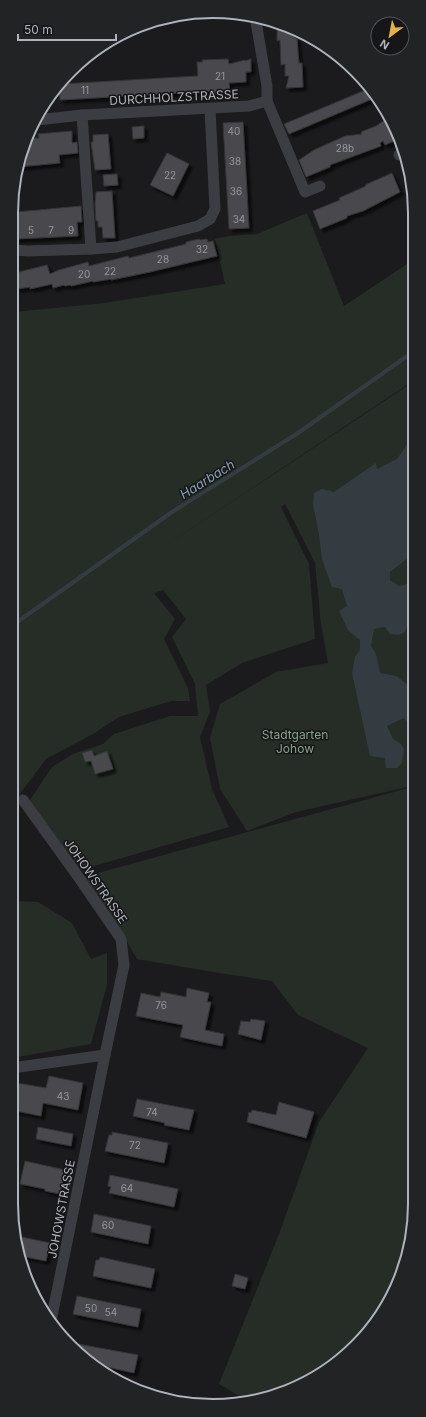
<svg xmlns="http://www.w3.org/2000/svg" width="426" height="1417" viewBox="0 0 426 1417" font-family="Inter,sans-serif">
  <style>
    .green { fill: #252d26 }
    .water { fill: #343c42 }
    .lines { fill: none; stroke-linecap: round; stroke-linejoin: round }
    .stream { stroke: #343c42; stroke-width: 4 }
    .building { fill: #48494d; stroke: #353539; filter: url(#shadow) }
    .minor { stroke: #3c3d42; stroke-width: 11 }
    .labels { text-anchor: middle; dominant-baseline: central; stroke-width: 3; stroke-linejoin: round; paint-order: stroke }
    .number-label { font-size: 10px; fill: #9598a0 }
    .street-label { font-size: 12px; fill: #afb3bb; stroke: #161618 }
    .park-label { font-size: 12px; fill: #88a489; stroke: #161618 }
    .water-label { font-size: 13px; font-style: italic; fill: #899fb3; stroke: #161618 }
    .rim { fill: none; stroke: #afb3bb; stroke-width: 2 }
  </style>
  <defs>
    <filter id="shadow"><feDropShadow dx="3.5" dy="3.5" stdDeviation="1" flood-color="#0009"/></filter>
  </defs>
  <rect width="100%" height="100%" fill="#1b1b1d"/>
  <!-- green -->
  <g class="green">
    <polygon points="307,213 344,306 413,260 413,381 156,552 413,382 412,786 296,812 247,831 220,789 210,738 220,704 276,672 328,663 321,624 315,563 285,504 281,507 309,564 315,639 242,663 206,685 210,712 200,737 212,789 229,827 77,871 30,800 52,767 73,754 103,744 114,734 170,716 198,716 195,684 172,637 186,619 163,590 154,593 175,619 164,639 188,688 190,701 171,701 119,717 93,734 46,759 13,803 14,312 104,303 225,284 215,239 228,236 257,234"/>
    <polygon points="412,787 411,1244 381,1316 336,1364 266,1399 246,1400 219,1384 279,1234 319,1122 368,1048 298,1015 272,981 213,972 137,959 125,938 83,877"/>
    <polygon points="12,901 38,902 72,923 91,959 107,953 107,985 91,1044 12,1058"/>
  </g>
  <!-- water -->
  <polygon class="water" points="413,436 413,554 390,572 390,580 399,586 412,583 412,611 405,632 398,635 390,634 385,627 374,629 371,646 376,654 380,673 396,676 412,688 412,727 404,718 387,726 393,739 401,744 404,749 402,763 397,768 386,768 385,758 370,756 352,673 355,657 360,650 360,640 348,630 339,611 347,606 342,589 332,587 322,559 319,535 313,504 314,493 322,489 334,492 376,463 377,469 397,459"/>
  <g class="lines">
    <!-- stream -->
    <polyline class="stream" points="13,625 172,512 298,433 413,352"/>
  </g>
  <!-- building -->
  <g class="building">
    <polygon points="277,26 297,39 299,63 302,63 303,87 286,88 289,76 285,76 285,64 281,65 280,40 277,41"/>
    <polygon points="228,59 229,64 245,60 245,61 251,59 251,72 246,72 246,82 229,83 230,93 213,94 213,91 60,100 59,86 62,84 198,76 197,62 203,62 202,60"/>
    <polygon points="368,89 372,99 289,134 284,124"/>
    <polygon points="389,117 394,124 399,139 385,145 383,141 380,143 381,146 330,165 330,167 306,177 299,160 314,150 345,136 362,134 361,132 376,126"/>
    <polygon points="243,122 249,228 229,229 223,123"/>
    <polygon points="144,126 144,138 133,139 132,127"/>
    <polygon points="72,131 72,143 77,142 78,153 59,155 60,163 18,167 30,138 39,138 38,134"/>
    <polygon points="108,134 111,169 95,170 91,142 93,142 93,135"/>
    <polygon points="167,153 189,164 173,196 150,185"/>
    <polygon points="392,173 400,192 363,211 347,216 347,218 320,229 313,211 340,200 339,198 366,186 365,185"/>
    <polygon points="117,174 118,185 104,186 103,175"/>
    <polygon points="112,191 115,238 103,238 102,227 98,227 98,221 96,221 95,205 96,192"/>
    <polygon points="81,206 82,222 77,222 78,236 15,239 15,215 17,215 17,212"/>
    <polygon points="199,239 200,240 207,239 208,242 213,241 217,256 150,272 111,280 111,279 93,282 93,281 71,286 70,285 65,286 64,285 53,288 52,284 30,289 30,287 18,289 17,287 14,287 15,273 47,265 50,274 59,270 88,262 89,266 128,256 129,258 186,244 186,242"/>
    <polygon points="92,750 94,756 107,751 113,769 95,774 91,761 85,762 82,753"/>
    <polygon points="187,988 209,993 207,1002 211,1002 205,1030 224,1034 222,1046 180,1037 183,1025 136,1016 141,993 160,997 161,992 186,997"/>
    <polygon points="251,1019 265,1021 261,1040 238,1034 241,1021 250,1022"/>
    <polygon points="49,1076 83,1083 78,1110 43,1103 41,1116 11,1110 11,1082 46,1088"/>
    <polygon points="137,1099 194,1110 189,1130 164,1125 165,1123 133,1116"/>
    <polygon points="279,1102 314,1112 306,1138 247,1122 249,1112 251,1113 252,1110 276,1115"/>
    <polygon points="38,1127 73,1134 71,1146 36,1139"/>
    <polygon points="112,1132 168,1143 164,1163 105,1151 109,1135 112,1135"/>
    <polygon points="25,1161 65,1170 60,1194 45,1191 45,1189 20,1184"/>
    <polygon points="110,1175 178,1189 174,1207 109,1193 111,1187 108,1186"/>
    <polygon points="94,1214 151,1226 148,1244 91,1232"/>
    <polygon points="17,1236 50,1243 46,1261 21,1256"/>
    <polygon points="100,1257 155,1269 151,1288 93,1276 96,1260 99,1260"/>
    <polygon points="235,1274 248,1278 245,1289 232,1286"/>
    <polygon points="77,1296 141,1309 138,1327 73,1314"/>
    <polygon points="67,1342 138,1355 134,1373 98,1365"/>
  </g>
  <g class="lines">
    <!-- minor -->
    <g class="minor">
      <polyline points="267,101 305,192 320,186"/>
      <polyline points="82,115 91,249"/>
      <polyline points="37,120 82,115 249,106 267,101 267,86 255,16"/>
      <polyline points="399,155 403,152"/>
      <polyline points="15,250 28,251 91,249 117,247 198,226 210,219 215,209 210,109"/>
      <polyline points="23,800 77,875 121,939 124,965 105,1055"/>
      <polyline points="12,1068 105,1055 51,1321"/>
    </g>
  </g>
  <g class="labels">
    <!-- number labels -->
    <g class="number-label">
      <text x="220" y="76">21</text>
      <text x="85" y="90">11</text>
      <text x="234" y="131">40</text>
      <text x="345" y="148">28b</text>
      <text x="235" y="161">38</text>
      <text x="170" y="175">22</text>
      <text x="236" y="191">36</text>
      <text x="239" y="219">34</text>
      <text x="31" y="230">5</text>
      <text x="51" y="230">7</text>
      <text x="71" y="230">9</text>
      <text x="202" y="249">32</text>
      <text x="163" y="259">28</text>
      <text x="110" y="271">22</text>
      <text x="84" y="274">20</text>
      <text x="161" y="1005">76</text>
      <text x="63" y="1096">43</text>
      <text x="152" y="1112">74</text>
      <text x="135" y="1145">72</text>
      <text x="127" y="1188">64</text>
      <text x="108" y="1225">60</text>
      <text x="91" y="1308">50</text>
      <text x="111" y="1312">54</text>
    </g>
    <!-- street labels -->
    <g class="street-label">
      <text transform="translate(174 97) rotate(-3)">DURCHHOLZSTRASSE</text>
      <text transform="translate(96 881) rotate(55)">JOHOWSTRASSE</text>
      <text transform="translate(61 1209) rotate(-79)">JOHOWSTRASSE</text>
    </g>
    <!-- park labels -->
    <g class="park-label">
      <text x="295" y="734">Stadtgarten<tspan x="295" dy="14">Johow</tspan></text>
    </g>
    <!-- water labels -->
    <g class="water-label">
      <text transform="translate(207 479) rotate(-32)">Haarbach</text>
    </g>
  </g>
  <!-- crop -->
  <path d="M0 0H426V1417H0ZM213 18H213A195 195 0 0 1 408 213V1204A195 195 0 0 1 213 1399H213A195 195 0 0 1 18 1204V213A195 195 0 0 1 213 18Z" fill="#222325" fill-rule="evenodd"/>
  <path class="rim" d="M213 18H213A195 195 0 0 1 408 213V1204A195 195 0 0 1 213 1399H213A195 195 0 0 1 18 1204V213A195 195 0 0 1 213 18Z"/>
  <!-- north arrow -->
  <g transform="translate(390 36) rotate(212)"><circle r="19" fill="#161618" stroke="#535559"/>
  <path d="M0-3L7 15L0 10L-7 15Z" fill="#e4b04c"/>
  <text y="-6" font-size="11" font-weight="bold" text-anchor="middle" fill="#afb3bb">N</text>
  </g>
  <!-- scale -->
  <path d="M18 34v6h98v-6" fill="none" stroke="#afb3bb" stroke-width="2"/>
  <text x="24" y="34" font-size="12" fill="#afb3bb" stroke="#161618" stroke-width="3" paint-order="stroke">50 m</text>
</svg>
